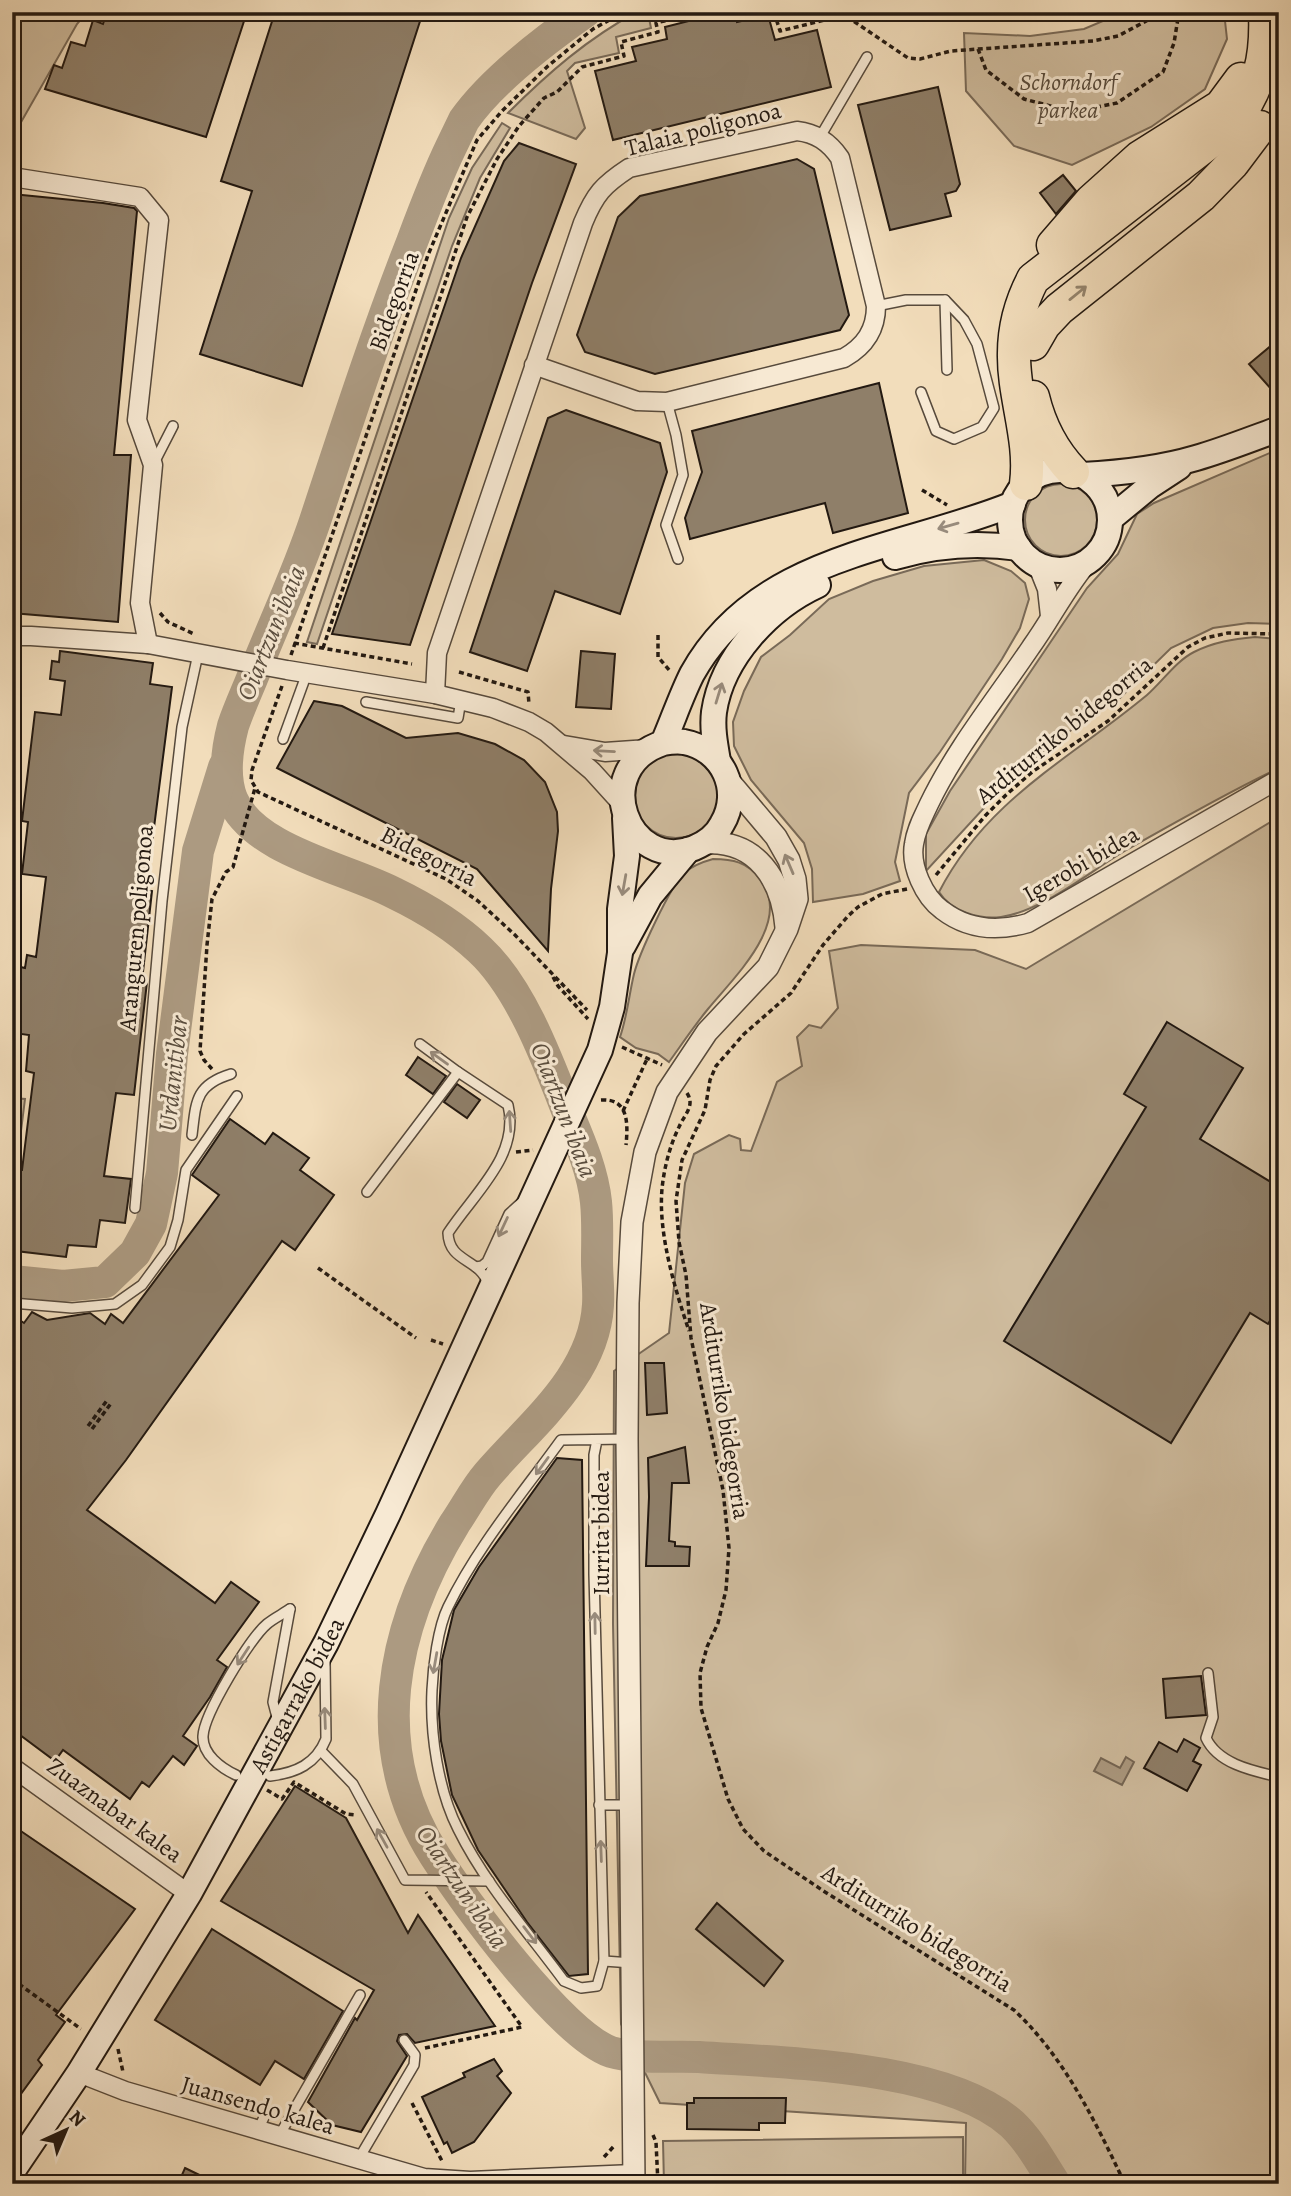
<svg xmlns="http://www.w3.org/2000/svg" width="1291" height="2196" viewBox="0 0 1291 2196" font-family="Alegreya,serif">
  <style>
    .green { fill: #cfbc9e; stroke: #796a58; stroke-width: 2 }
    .water { fill: #ac9a81; stroke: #756654; stroke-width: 2 }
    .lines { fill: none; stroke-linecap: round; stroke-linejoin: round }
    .river { stroke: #ac9a81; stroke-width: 32 }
    .building { fill: #8f7f69; stroke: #231911; stroke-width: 2 }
    .service-casing { stroke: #574a3c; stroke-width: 12 }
    .minor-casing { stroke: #574a3c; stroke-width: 21 }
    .tertiary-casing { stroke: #574a3c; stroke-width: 24 }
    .secondary-casing { stroke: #231911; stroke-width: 28 }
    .motorway-casing { stroke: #231911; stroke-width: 35 }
    .path { stroke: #231911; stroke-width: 3.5; stroke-dasharray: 5 3.5; stroke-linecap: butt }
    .service { stroke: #f7e9d3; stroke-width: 9 }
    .minor { stroke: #f7e9d3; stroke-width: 18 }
    .tertiary { stroke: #f7e9d3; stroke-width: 21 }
    .secondary { stroke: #f7e9d3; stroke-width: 24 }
    .motorway { stroke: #f2ddbb; stroke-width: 32 }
    .oneway { stroke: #95856e }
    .oneway2 { stroke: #988b7c }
    .labels { text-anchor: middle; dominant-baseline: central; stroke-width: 6; stroke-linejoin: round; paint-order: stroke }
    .park-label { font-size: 24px; font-style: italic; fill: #574a3b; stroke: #f7e9d3 }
    .street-label { font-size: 24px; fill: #231911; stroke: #f7e9d3 }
    .water-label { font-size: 26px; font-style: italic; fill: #5a4d3e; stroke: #f7e9d3 }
  </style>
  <rect width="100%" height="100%" fill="#f2ddbb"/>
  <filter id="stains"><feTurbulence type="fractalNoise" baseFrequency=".00286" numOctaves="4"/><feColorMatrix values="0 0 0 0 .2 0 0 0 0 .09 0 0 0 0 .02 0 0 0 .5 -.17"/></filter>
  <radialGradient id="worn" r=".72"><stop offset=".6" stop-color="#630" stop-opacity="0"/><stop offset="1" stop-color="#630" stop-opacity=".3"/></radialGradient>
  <!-- green -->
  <g class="green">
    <polygon points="12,12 87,12 77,24 12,138"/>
    <path d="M 637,12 L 675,12 L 649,18 L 651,28 L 616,37 L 619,53 L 575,63 L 567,71 L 585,128 L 576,139 L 508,113 C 547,74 588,38 637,12 Z"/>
    <polygon points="1124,12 1224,12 1227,39 1205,89 1151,127 1072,165 1014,146 966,91 964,33 1030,36 1084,29"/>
    <polygon points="502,123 510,128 480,178 452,246 317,644 307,642 449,218 472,168"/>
    <polygon points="1279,449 1279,624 1248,623 1213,628 1171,648 1120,698 1061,737 1018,771 926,871 926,834 950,791 1087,588 1118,554 1137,514 1154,503"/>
    <circle cx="1061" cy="520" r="36"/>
    <polygon points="984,560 1011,571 1025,583 1029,599 1020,628 1002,659 940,752 909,793 895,862 900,881 863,894 813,902 812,869 804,843 751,780 734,746 733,722 744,691 761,657 790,635 829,599 873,581 924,566"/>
    <path d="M 1255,637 L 1279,639 L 1279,768 C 1226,793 1174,823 1123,852 C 1088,873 1042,911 1001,917 C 979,920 951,911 939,892 C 987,799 1070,759 1147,695 C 1162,682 1176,661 1194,652 C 1214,642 1233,639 1255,637 Z"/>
    <circle cx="676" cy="796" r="42"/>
    <polygon points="1279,817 1279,2184 965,2184 966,2123 660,2103 621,2024 613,1624 614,1371 669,1333 685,1183 694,1154 729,1135 740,1139 741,1150 751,1151 777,1082 802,1066 797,1037 809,1025 821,1028 838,1008 829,951 861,945 975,950 1026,969"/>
    <path d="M 713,859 C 733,859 747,862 760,879 C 794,922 733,978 708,1009 C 694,1026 682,1044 669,1062 L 658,1054 L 636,1048 L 620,1037 C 627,1017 629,995 634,974 C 639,954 670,887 684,873 C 692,866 702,862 713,859 Z"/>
    <polygon points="12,1098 25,1099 19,1147 12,1157"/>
    <polygon points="963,2137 963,2184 664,2184 663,2141"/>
  </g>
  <!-- water -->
  <polygon class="water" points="1126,1757 1134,1762 1122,1785 1094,1771 1101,1758 1120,1768"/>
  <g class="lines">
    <!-- river -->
    <g class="river">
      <path d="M 585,12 C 545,40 492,80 464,120 C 463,122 452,145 451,147 C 436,178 424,210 412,242 C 376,334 346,427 315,521 C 298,572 275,621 255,671 C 248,689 239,708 233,726 C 227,749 223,776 232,799 C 254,851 346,868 394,893 C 423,907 456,927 480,950 C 522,989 549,1064 570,1118 C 581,1144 593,1173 596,1202 C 598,1221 597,1241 597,1261 C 597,1275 599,1291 598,1305 C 594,1376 531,1424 488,1474 C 475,1489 466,1507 455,1523 C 391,1627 366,1748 435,1856 C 465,1903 562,2035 611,2052 C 635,2059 673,2056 699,2057 C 784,2063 946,2065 1012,2124 C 1030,2141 1042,2164 1055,2184"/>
      <polyline points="12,1281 63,1286 105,1282 135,1253 151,1224 162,1173 172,1054 198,851 224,767"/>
    </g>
  </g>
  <!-- building -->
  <g class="building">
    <polygon points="107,12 247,12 206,137 45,89 54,65 62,68 71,42 85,46 93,20 103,24"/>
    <polygon points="275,12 423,12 302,386 200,354 252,191 221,181"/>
    <polygon points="724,12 735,12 737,22 768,15 775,40 817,30 831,87 613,140 595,71 636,61 632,47 667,39 665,27"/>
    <polygon points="938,87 960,184 956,191 945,194 951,216 890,230 858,105"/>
    <polygon points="519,143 576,164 532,283 410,645 332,634 461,258 504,161"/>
    <polygon points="797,159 814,169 849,315 840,330 655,374 585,352 577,335 618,217 640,196"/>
    <polygon points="1063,175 1076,191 1056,214 1040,193"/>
    <polygon points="12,194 103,203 134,208 137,211 114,455 131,455 118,622 12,613"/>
    <polygon points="1279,339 1279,398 1249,364"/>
    <polygon points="879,383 908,513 833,533 825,503 690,539 685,518 702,472 692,431"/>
    <polygon points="566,410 660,443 667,472 620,614 555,591 527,671 470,652 548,418"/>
    <polygon points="60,651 153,663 150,684 172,687 146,890 152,891 142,981 147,982 134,1095 116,1093 104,1176 131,1179 125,1223 100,1220 96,1247 68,1245 66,1257 16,1251 17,1241 12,1241 12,1170 22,1170 34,1073 26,1071 29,1035 14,1033 16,966 25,968 27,955 36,957 46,877 22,874 28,822 22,821 35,712 61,715 65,681 50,679 52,661 59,662"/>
    <polygon points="581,651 615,654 611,709 576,707"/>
    <polygon points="314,701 342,706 406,738 458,733 495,744 524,760 545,782 557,812 558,831 551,889 548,951 477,869 277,768"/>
    <polygon points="1167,1022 1243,1068 1200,1139 1279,1187 1279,1306 1268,1324 1250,1313 1171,1443 1004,1341 1146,1107 1124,1094"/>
    <polygon points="418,1057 446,1076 433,1094 406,1075"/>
    <polygon points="457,1084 480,1100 467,1118 444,1102"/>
    <polygon points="230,1119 265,1144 273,1133 309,1158 300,1170 334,1195 295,1250 282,1241 126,1460 87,1510 215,1603 231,1582 259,1602 217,1660 227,1667 210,1697 183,1736 197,1746 184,1765 173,1756 149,1787 142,1782 130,1799 63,1750 55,1761 12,1729 12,1315 24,1323 32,1312 47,1320 90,1313 105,1324 111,1314 123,1323 219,1195 192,1175"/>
    <polygon points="645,1363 664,1363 667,1413 647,1415"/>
    <polygon points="685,1447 689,1483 672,1483 669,1541 675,1542 675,1546 690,1547 689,1566 646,1566 649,1497 648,1458"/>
    <polygon points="557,1458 582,1460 588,1974 569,1976 527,1922 478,1850 452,1795 441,1741 439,1714 442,1660 454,1610 479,1567"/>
    <polygon points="1201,1676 1206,1715 1166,1718 1163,1679"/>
    <polygon points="1184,1739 1200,1748 1193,1761 1201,1765 1187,1791 1144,1768 1159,1742 1177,1752"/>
    <polygon points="295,1786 346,1818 408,1933 418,1915 495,2026 415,2043 407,2034 399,2035 397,2041 407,2056 361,2132 332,2125 308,2102 355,2018 357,2020 374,1990 221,1901"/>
    <polygon points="12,1825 135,1909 56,2015 65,2022 38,2060 42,2065 15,2102 12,2101"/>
    <polygon points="717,1903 783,1961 764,1986 696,1929"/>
    <polygon points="212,1929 343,2011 304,2079 275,2061 260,2085 155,2020"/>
    <polygon points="494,2059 502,2071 497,2076 511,2093 474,2142 452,2153 447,2142 444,2144 422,2097 465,2077 463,2073"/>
    <polygon points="694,2098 786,2098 785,2123 759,2123 759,2130 687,2129 687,2103 694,2103"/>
    <polygon points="185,2168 218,2184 178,2184"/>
  </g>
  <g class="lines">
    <!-- service casing -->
    <g class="service-casing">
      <g id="service">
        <polyline points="820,137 867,57"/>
        <polyline points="945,300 947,370"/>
        <polyline points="876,306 906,300 945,300 964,320 977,344 994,408 982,427 954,439 936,431 921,392"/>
        <polyline points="667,402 676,435 683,475 666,525 678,559"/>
        <polyline points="154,463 173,426"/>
        <polyline points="366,702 458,718 461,700"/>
        <polyline points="283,739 307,673"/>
        <polyline points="420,1044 458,1072"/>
        <path d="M 192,1135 C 196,1102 195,1085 231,1074"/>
        <path d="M 367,1192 L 458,1072 L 508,1105 C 520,1156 474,1193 448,1233 C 449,1263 480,1258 488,1284"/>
        <polyline points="135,1208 162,901 182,727 198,654"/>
        <polyline points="476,1267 482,1266 487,1262 509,1214 521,1203"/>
        <polyline points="12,1303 72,1308 115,1304 142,1285 170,1247 178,1220 186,1170 237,1096"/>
        <path d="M 597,1440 L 594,1455 L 594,1574 L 604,1961 L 597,1986 L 581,1988 L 564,1981 C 528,1932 485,1884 458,1829 C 438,1790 430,1733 432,1690 C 433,1667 438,1627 448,1607 C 477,1547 522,1494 561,1440 L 626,1439"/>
        <path d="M 1208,1673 L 1213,1717 L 1206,1738 C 1218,1764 1253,1771 1279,1777"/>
        <polyline points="278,1721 273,1702 290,1609"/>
        <polyline points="321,1751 353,1784 405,1880 489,1881"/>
        <path d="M 236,1775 C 221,1768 202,1754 203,1736 C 204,1714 250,1638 267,1624 C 274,1618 283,1614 290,1609"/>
        <path d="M 270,1776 C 296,1773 316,1764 326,1739 L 325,1662"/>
        <polyline points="599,1805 629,1805"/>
        <polyline points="604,1961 632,1963"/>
        <polyline points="12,2108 15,2110 12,2118"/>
        <polyline points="258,2130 266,2113"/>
        <polyline points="279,2136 360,1995"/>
        <polyline points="358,2160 414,2065 415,2055 404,2040"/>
      </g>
    </g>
    <!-- minor casing -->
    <g class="minor-casing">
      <g id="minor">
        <polyline points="12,177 140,197 159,220 137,420 153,465 140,603 148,644"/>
        <path d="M 1091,559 C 1067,586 1052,618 1031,647 C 996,699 956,748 929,804 C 923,817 916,829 914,844 C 910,866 924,897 942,910 C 968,930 997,932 1028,923 L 1279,779"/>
        <polyline points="1037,564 1047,589 1050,616"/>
        <polyline points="12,641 16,636 31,636 148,644 287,670 435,694 493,708 529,722 546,732 592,771 621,803"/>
        <path d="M 435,694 L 437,653 L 583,223 C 595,194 603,185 629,168 L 797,131 C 816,133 829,142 840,158 L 876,306 C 876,330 865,346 844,358 L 667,402 L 637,401 L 534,365"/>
        <polyline points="564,745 605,752 648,749"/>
        <polyline points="12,1767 189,1894"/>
        <polyline points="79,2073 125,2091 424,2178 470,2181 634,2174"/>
      </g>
    </g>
    <!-- tertiary casing -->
    <g class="tertiary-casing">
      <g id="tertiary">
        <path d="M 705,843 C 757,840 782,880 786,927"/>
        <polyline points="634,2184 627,1439 628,1303 632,1222 645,1152 667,1092 707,1032 768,967 787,929 797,899 795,879 789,860 776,837 728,780"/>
      </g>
    </g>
    <!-- secondary casing -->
    <g class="secondary-casing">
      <g id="secondary">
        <circle cx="1060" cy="520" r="50"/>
        <path d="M 1082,475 C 1120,473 1159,469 1196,458 C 1224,450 1251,439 1279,429"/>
        <polyline points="1110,519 1150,486 1179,467"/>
        <path d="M 895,557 C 936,545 977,542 1019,548"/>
        <path d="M 663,743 C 669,742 677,741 684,742 C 723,749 742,791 722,824 C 716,836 706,843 694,848 C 628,874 588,768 663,743 C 673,720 681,696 692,674 C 758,555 900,550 1013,504"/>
        <path d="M 718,761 C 715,744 712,728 714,712 C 722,657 770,607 818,585"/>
        <polyline points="623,946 650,896 688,850"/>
        <path id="s1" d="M 12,2172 L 79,2073 L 189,1894 L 326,1643 L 388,1514 L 600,1050 L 612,1007 L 620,953 L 620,909 L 627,856 L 625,818"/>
      </g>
    </g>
    <!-- motorway casing -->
    <g class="motorway-casing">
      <g id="motorway">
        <polyline points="1053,245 1091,201 1140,157 1221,106 1241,79"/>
        <polyline points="1033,344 1044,325 1059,309 1201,196 1233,163 1260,127"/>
        <path d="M 1033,397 C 1040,426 1052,450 1073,472"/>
        <path d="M 1026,484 C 1032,439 1013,397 1014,353 C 1014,326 1021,302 1033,279 L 1233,124 C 1260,87 1267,58 1265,12"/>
      </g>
    </g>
    <!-- path -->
    <g class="path">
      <polyline points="738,12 738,15 748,12"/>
      <polyline points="774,12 780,31 833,18 838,12"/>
      <polyline points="840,12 908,58 920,59 951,51 1093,41 1118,36 1163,12"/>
      <polyline points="978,49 986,70 1024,99 1073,112 1117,103 1163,72 1174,43 1179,12"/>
      <polyline points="922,490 947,505"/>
      <polyline points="160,613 168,622 194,634"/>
      <polyline points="658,635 658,657 670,671"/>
      <polyline points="294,643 412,664"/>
      <polyline points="323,648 467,217 497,159 519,126 544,98 557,92 582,67 624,56 621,42 658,32 656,23 701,12"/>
      <polyline points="291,655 428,255 477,140 502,111 548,66 593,29 624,12"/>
      <polyline points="459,672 528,692 529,704"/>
      <polyline points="282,686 252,770 251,780 258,792 446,879 478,901 515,935 587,1010"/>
      <polyline points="936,875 985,816 1006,795 1032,772 1108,721 1188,647 1205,638 1228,633 1279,634"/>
      <path d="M 907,889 L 882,894 L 858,907 L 848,916 L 823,945 L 791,993 L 744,1034 L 716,1066 L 710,1080 L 705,1110 L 682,1160 L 676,1201 L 679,1242 L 686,1275 L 691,1338 L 723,1490 L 729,1548 L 726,1590 L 718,1623 L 707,1647 L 700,1673 L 701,1708 L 728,1799 L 743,1829 L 764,1851 L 825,1892 L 1014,2010 C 1065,2058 1095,2121 1125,2184"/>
      <polyline points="553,977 558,986 588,1019"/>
      <polyline points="622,1047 662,1065"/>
      <polyline points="212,1069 204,1060 200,1051 207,945 212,899 226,872 233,867 255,788"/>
      <path d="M 687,1093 C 690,1098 691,1102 689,1108 C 687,1114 682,1120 679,1127 C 670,1145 664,1168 662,1189 C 658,1234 675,1289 689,1331"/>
      <path d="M 601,1100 C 629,1098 628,1124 626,1145"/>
      <polyline points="623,1111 647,1059"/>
      <polyline points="516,1152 533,1150"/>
      <polyline points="318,1268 416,1338"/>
      <polyline points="431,1340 443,1344"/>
      <polyline points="88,1426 108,1399"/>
      <polyline points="92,1429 112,1402"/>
      <polyline points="267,1790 282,1799 294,1782 346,1814 355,1815"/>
      <polyline points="12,1979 81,2029"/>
      <polyline points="425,2048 522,2027 426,1892"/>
      <polyline points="118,2049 123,2072"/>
      <polyline points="412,2103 442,2161"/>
      <polyline points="653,2135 656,2142 658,2184"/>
      <polyline points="604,2157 615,2145"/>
    </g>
    <!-- service -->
    <use href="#service" class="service"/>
    <!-- minor -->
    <use href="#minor" class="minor"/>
    <!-- tertiary -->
    <use href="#tertiary" class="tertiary"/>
    <!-- secondary -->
    <use href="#secondary" class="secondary"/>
    <!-- motorway -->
    <use href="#motorway" class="motorway"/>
  </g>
  <!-- one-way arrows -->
  <defs><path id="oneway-shaft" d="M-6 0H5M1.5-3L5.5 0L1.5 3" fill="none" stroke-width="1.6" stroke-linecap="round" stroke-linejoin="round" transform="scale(1.75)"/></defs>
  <use class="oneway" href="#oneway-shaft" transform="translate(1078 293) rotate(-39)"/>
  <g class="oneway2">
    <use href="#oneway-shaft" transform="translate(948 526) rotate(164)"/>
    <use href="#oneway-shaft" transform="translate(719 693) rotate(-73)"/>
    <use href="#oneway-shaft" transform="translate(604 751) rotate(-177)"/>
    <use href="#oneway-shaft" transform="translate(789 864) rotate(-113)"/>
    <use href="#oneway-shaft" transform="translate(624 885) rotate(100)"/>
    <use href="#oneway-shaft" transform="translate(439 1058) rotate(-144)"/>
    <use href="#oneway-shaft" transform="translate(510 1121) rotate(-94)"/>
    <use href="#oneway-shaft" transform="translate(503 1227) rotate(115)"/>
    <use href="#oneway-shaft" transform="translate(542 1466) rotate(126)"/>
    <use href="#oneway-shaft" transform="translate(595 1623) rotate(-91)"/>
    <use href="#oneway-shaft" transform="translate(243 1656) rotate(123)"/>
    <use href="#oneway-shaft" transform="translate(435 1663) rotate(100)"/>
    <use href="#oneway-shaft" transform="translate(325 1718) rotate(-92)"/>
    <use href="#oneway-shaft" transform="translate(382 1838) rotate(-119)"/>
    <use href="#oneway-shaft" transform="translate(601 1851) rotate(-92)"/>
    <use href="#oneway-shaft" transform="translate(530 1935) rotate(53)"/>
  </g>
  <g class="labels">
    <!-- park labels -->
    <g class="park-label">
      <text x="1068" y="82">Schorndorf<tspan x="1068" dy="28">parkea</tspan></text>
    </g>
    <!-- street labels -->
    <g class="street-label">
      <text transform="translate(703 129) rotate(-14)">Talaia poligonoa</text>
      <text transform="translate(394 301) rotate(-70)">Bidegorria</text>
      <text transform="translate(1064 730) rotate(-39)">Arditurriko bidegorria</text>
      <text transform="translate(429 856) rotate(27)">Bidegorria</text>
      <text transform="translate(1081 864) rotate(-30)">Igerobi bidea</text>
      <text transform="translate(136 928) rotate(-85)">Aranguren poligonoa</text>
      <text transform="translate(725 1411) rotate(81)">Arditurriko bidegorria</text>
      <text transform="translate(601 1533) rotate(-90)">Iurrita bidea</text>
      <text stroke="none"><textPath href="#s1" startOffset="556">Astigarrako bidea</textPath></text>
      <text transform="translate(115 1810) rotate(36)">Zuaznabar kalea</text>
      <text transform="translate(917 1928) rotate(32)">Arditurriko bidegorria</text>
      <text transform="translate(258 2105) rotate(16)">Juansendo kalea</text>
    </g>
    <!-- water labels -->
    <g class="water-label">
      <text transform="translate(271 633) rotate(-68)">Oiartzun ibaia</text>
      <text transform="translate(173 1074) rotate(-84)">Urdanitibar</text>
      <text transform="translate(564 1110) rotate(69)">Oiartzun ibaia</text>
      <text transform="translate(462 1887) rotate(56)">Oiartzun ibaia</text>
    </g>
  </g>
  <!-- margin -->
  <rect width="1291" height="2196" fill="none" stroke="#f2ddbb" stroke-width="42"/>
  <rect x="14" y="14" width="1263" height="2168" fill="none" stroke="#231911" stroke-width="3.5"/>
  <rect x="21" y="21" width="1249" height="2154" fill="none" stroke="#231911" stroke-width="2"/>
  <!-- north arrow -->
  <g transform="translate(66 2130) rotate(44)" stroke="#f7e9d3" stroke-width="5" paint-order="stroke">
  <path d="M0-5L12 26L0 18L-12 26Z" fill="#231911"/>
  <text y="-10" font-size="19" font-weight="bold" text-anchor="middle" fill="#231911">N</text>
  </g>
  <rect width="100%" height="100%" filter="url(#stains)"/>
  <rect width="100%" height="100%" fill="url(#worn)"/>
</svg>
